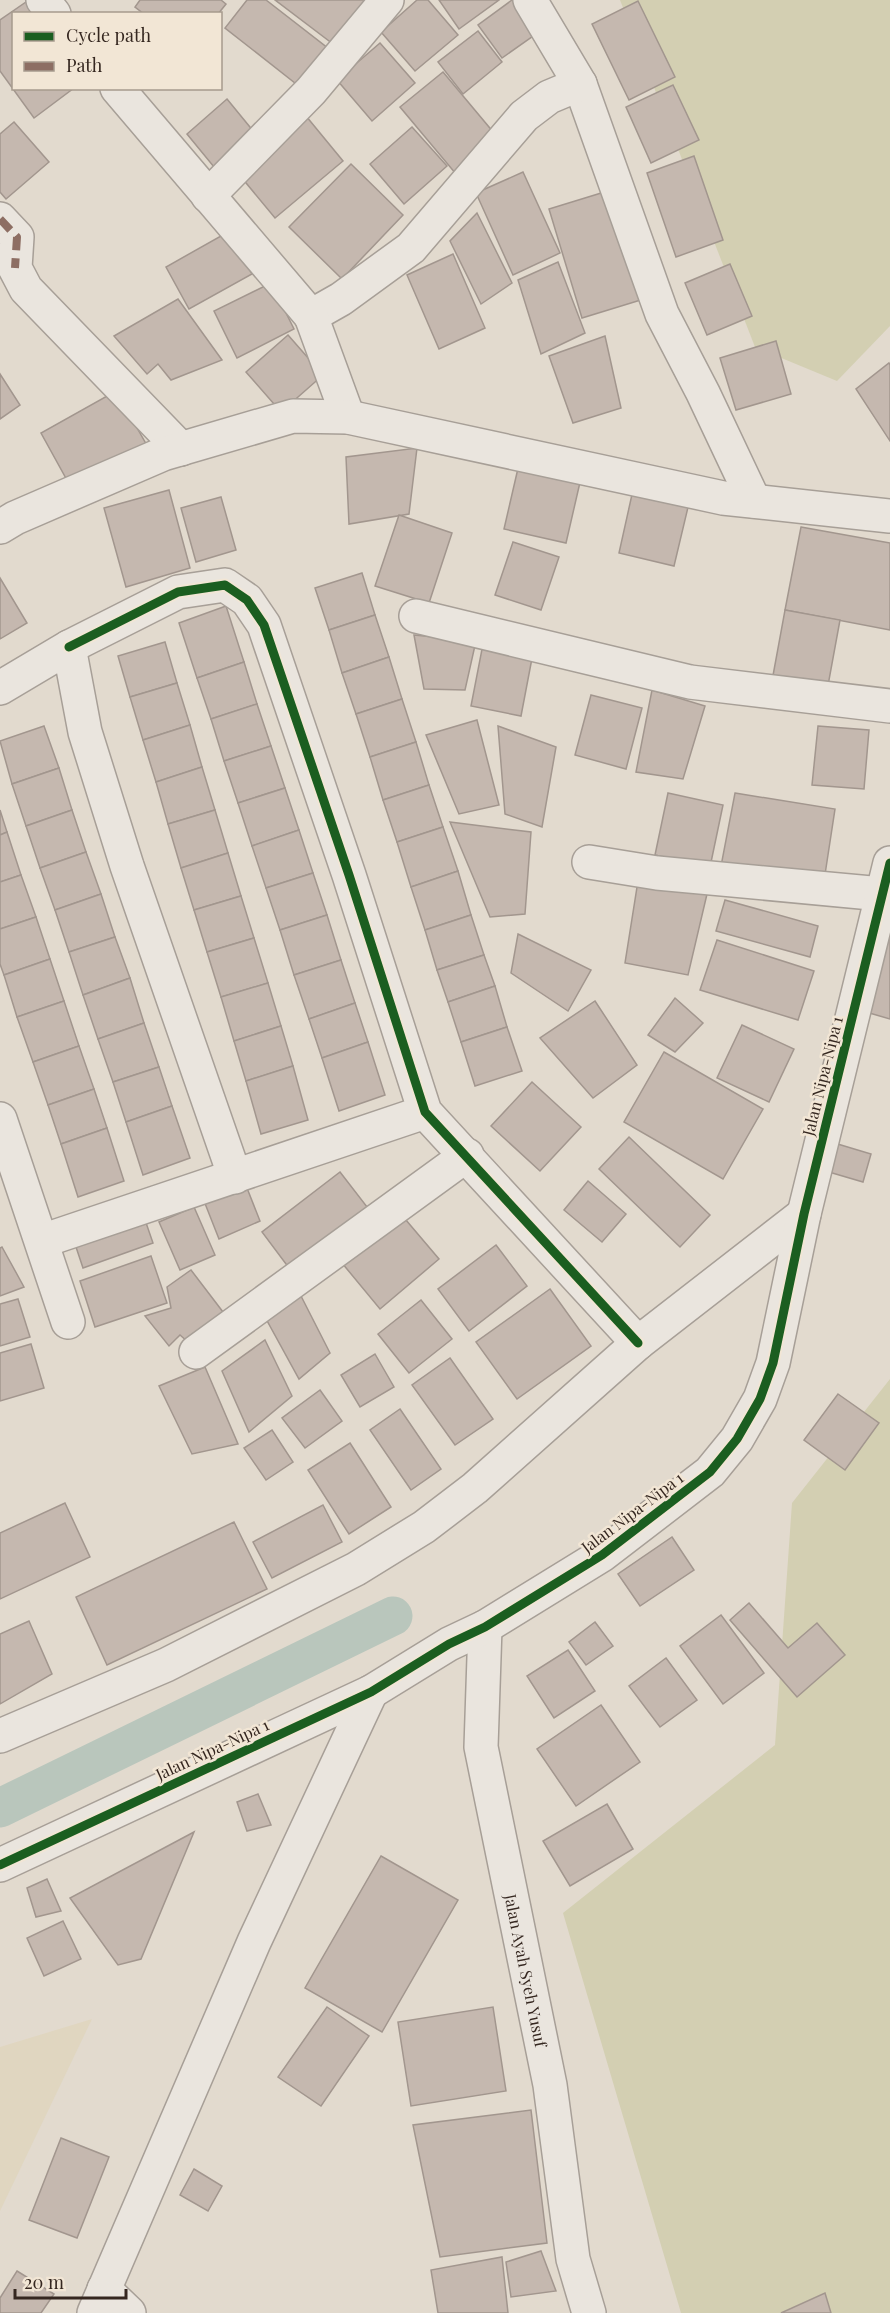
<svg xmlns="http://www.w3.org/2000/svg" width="890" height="2313" viewBox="0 0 890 2313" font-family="'Playfair Display',serif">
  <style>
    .farmland { fill: #e0d6c0 }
    .green { fill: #d3cfb2 }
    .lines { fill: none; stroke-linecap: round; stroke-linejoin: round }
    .canal { stroke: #b9c6bc; stroke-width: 39 }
    .building { fill: #c5b8af; stroke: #a2968e; stroke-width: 1.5 }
    .minor-casing { stroke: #a79f97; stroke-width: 36 }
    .minor { stroke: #eae5de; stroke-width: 33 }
    .quiet { stroke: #8d6e63; stroke-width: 8; stroke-dasharray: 15 8; stroke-linecap: butt }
    .cycleway-casing { stroke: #f2e6d5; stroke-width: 13 }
    .cycleway { stroke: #1b5e20; stroke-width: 9 }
    .labels { text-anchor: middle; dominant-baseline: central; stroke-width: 5; stroke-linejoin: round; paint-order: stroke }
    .street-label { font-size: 16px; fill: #352720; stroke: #f2e6d5 }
  </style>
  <rect width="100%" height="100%" fill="#e2dace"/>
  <!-- farmland -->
  <polygon class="farmland" points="92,2019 0,2211 0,2047"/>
  <!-- green -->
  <g class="green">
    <polygon points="620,0 890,0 890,326 837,381 755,347"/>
    <polygon points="890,1379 890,2313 681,2313 563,1913 775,1745 792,1503"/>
  </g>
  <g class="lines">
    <!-- canal -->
    <polyline class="canal" points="0,1808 393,1616"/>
  </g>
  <!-- building -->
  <g class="building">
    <polygon points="140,0 221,0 226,4 218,14 144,14 135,7"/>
    <polygon points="247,0 266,0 329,49 300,87 225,28"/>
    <polygon points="275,0 373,0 337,47"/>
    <polygon points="417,0 428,0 458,35 415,71 381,32"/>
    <polygon points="439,0 499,0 459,29"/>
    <polygon points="512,0 522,0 543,29 502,58 478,25"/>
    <polygon points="638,1 675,77 629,100 592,24"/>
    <polygon points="26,2 34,14 14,14 14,88 74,88 34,118 0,71 0,20"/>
    <polygon points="478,31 502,62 463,94 438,62"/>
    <polygon points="380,43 415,83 372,121 337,80"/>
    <polygon points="443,72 499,139 456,174 400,107"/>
    <polygon points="673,85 699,140 651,163 626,107"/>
    <polygon points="227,99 254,132 214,167 187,134"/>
    <polygon points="306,116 343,161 275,218 237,172"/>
    <polygon points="14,122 49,162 6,199 0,192 0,134"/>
    <polygon points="412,127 447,166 404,204 370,164"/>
    <polygon points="694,156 723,240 676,257 647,173"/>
    <polygon points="351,164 403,215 342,279 289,227"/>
    <polygon points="523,172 560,253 513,275 476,193"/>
    <polygon points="611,190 644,299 582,318 549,209"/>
    <polygon points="477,213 512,283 481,304 450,241"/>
    <polygon points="228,232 252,274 189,309 166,267"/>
    <polygon points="453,254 485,328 439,349 407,275"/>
    <polygon points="558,262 585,333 541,354 518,280"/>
    <polygon points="730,264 752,316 707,335 685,283"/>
    <polygon points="271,283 294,329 237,358 214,311"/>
    <polygon points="178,299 222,360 171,380 158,364 147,374 114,336"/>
    <polygon points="288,335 323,375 281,412 246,372"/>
    <polygon points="605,336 621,408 573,423 549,356"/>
    <polygon points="776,341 791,394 736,410 720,358"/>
    <polygon points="889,363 890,365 890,441 856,389"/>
    <polygon points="0,374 20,405 0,419"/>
    <polygon points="116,391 149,449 73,491 41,433"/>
    <polygon points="417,448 409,514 349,524 346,457"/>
    <polygon points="519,464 581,478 566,543 504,529"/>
    <polygon points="169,490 190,568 126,587 104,508"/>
    <polygon points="633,490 689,503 674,566 619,553"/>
    <polygon points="221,497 236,550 196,562 181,508"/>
    <polygon points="399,515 452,533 429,603 375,586"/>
    <polygon points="801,527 890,543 890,630 785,610"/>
    <polygon points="513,542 559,557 541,610 495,595"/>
    <polygon points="362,573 375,615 329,630 315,588"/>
    <polygon points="0,578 27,623 0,639"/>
    <polygon points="226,606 244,662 197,678 179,623"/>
    <polygon points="785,610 840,620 827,691 772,681"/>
    <polygon points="375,615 389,657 342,673 329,630"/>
    <polygon points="414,635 476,641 465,690 424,689"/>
    <polygon points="165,642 177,683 130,697 118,656"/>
    <polygon points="483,644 533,653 521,716 471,706"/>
    <polygon points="389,657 402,699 356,714 342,673"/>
    <polygon points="244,662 257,704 211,719 197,678"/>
    <polygon points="177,683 190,725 143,740 130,697"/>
    <polygon points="652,690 705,706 683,779 636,772"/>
    <polygon points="591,695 642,708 626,769 575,755"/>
    <polygon points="402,699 416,742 370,757 356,714"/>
    <polygon points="257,704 271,746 224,761 211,719"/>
    <polygon points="477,720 499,805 459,814 426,735"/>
    <polygon points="190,725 202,767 156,782 143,740"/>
    <polygon points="44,726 59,768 12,784 0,741"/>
    <polygon points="498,726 556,747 542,827 505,814"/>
    <polygon points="818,726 869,730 864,789 812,785"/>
    <polygon points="416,742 429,785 383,800 370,757"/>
    <polygon points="271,746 285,788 238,803 224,761"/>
    <polygon points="202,767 215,810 168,824 156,782"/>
    <polygon points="59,768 72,810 26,826 12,784"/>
    <polygon points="429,785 443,827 397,842 383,800"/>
    <polygon points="285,788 299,830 252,846 238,803"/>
    <polygon points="668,793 723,805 710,867 655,855"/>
    <polygon points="735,793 835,809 824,881 721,866"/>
    <polygon points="0,810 7,832 0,835"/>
    <polygon points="72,810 86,852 40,868 26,826"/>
    <polygon points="215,810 228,853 181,868 168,824"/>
    <polygon points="450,822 531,832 525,914 490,917"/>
    <polygon points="443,827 458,871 411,887 397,842"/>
    <polygon points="299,830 313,873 266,888 252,846"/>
    <polygon points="7,832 21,875 0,882 0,835"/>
    <polygon points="86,852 101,894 55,910 40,868"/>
    <polygon points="228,853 241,896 194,910 181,868"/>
    <polygon points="458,871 471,915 425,930 411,887"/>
    <polygon points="313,873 327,915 280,930 266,888"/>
    <polygon points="21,875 36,917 0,929 0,882"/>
    <polygon points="638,881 707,894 688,975 625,963"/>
    <polygon points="101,894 115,937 69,952 55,910"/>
    <polygon points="241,896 254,938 207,952 194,910"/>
    <polygon points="725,900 818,926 810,957 716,931"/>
    <polygon points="327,915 341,960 294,975 280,930"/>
    <polygon points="471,915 484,955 437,970 425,930"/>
    <polygon points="36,917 50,959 4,975 0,964 0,929"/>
    <polygon points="518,934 591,970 568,1011 511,973"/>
    <polygon points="881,934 890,936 890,1019 859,1010"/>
    <polygon points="115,937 130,978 83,995 69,952"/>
    <polygon points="254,938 268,983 221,997 207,952"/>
    <polygon points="717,940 814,971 798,1020 700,990"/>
    <polygon points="484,955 495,986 448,1002 437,970"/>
    <polygon points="50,959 64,1001 17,1017 4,975"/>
    <polygon points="341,960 355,1003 309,1019 294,975"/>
    <polygon points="130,978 144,1023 98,1039 83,995"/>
    <polygon points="268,983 281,1026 234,1041 221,997"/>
    <polygon points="495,986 507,1027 461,1042 448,1002"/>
    <polygon points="675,998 703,1023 675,1052 648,1035"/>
    <polygon points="64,1001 79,1046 33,1062 17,1017"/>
    <polygon points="595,1001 637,1065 593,1098 540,1038"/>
    <polygon points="355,1003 368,1042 322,1058 309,1019"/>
    <polygon points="144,1023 159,1067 113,1082 98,1039"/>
    <polygon points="742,1025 794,1049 769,1102 717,1078"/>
    <polygon points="281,1026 293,1066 246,1081 234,1041"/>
    <polygon points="507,1027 522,1071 475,1086 461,1042"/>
    <polygon points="368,1042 385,1095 339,1111 322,1058"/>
    <polygon points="79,1046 94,1089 48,1105 33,1062"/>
    <polygon points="664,1052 763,1109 723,1179 624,1122"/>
    <polygon points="293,1066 308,1120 261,1134 246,1081"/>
    <polygon points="159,1067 172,1106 126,1122 113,1082"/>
    <polygon points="532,1082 581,1127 540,1171 491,1126"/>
    <polygon points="94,1089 107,1128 61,1144 48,1105"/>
    <polygon points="172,1106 190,1158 143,1175 126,1122"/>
    <polygon points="107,1128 124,1181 78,1197 61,1144"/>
    <polygon points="629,1137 710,1215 680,1247 599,1169"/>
    <polygon points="831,1142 871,1154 863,1182 822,1170"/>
    <polygon points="340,1172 371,1212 292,1272 262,1232"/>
    <polygon points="588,1181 626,1214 602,1242 564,1210"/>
    <polygon points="245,1183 260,1221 219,1239 204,1201"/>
    <polygon points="194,1207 215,1255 180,1270 159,1222"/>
    <polygon points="400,1213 439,1259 380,1309 342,1263"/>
    <polygon points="143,1214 153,1243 83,1268 73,1238"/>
    <polygon points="496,1245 527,1286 469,1331 438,1289"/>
    <polygon points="2,1247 24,1287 0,1296 0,1248"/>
    <polygon points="151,1256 167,1303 95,1327 80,1281"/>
    <polygon points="191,1270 223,1312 188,1342 180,1335 169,1346 145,1316 171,1308 167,1287"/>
    <polygon points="550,1289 591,1346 517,1399 476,1342"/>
    <polygon points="301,1296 330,1353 299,1379 265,1317"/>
    <polygon points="18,1299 30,1337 0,1346 0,1304"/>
    <polygon points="421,1300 452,1339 409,1373 378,1334"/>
    <polygon points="265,1340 292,1396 249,1432 222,1371"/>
    <polygon points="31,1344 44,1388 0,1401 0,1353"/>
    <polygon points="375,1354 394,1387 360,1407 341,1375"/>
    <polygon points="450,1358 493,1419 455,1445 412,1385"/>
    <polygon points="205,1367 238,1444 192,1454 159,1386"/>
    <polygon points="320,1390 342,1421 305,1448 282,1418"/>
    <polygon points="838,1394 879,1423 845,1470 804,1440"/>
    <polygon points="400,1409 441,1469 411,1490 370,1430"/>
    <polygon points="272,1430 293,1462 266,1480 244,1448"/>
    <polygon points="350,1443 391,1507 349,1534 308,1470"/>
    <polygon points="65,1503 90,1557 0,1599 0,1533"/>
    <polygon points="323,1505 342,1542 272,1578 253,1542"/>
    <polygon points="234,1522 267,1589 107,1665 76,1597"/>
    <polygon points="672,1537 694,1570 640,1606 618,1574"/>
    <polygon points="749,1603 788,1648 817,1623 845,1655 797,1697 730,1620"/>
    <polygon points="721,1615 764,1673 723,1704 680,1646"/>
    <polygon points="29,1621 52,1674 0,1704 0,1634"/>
    <polygon points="595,1622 613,1646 586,1665 569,1642"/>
    <polygon points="568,1650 595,1691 554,1718 527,1676"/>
    <polygon points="666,1658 697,1700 660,1727 629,1686"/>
    <polygon points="601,1705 640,1762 576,1806 537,1749"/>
    <polygon points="258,1794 271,1825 247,1831 237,1802"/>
    <polygon points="607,1804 633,1849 570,1886 543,1841"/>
    <polygon points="194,1832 141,1959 118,1965 70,1898"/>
    <polygon points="381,1856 458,1900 382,2032 305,1988"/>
    <polygon points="47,1879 61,1911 36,1917 27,1888"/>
    <polygon points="63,1921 81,1959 44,1976 27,1938"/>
    <polygon points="327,2007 369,2036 321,2106 278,2077"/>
    <polygon points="493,2007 506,2091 411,2106 398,2022"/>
    <polygon points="531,2110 547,2243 440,2257 413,2125"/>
    <polygon points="61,2138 109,2157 77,2238 29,2220"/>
    <polygon points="194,2169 222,2186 208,2211 180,2195"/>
    <polygon points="541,2251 556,2291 511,2297 506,2262"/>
    <polygon points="502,2257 508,2313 438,2313 431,2270"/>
    <polygon points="17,2271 54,2294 41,2313 0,2313 0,2298"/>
    <polygon points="825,2293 831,2313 781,2313"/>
  </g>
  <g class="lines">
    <!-- minor casing -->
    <g class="minor-casing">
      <g id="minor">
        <polyline points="43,0 54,14"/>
        <polyline points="530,0 580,84 662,314 703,393 754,501"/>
        <polyline points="117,88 311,316 341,299 411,248 524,116 549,97 580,84"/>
        <polyline points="208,196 311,91 387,0"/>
        <polyline points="0,219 17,237 15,268 26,289 181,449"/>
        <polyline points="311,316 348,417"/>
        <polyline points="0,527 15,518 163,454 293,416 348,417 723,498 890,516"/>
        <polyline points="416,616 690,682 890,706"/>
        <polyline points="69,647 178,592 225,585 247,600 264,625 349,875 425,1112 638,1343"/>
        <polyline points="0,688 69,647 85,732 127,866 235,1177"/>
        <polyline points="589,862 657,873 882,894"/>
        <polyline points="0,1119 68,1322"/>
        <polyline points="42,1241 425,1112"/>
        <polyline points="196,1352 467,1155"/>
        <path id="s1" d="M 485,1627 L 481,1747 L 550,2085 L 573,2259 L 589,2313"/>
        <polyline points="0,1736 166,1665 356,1569 424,1527 475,1488 638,1343 804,1214"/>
        <polyline points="0,1865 371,1692 449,1644 485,1627 602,1555 710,1472 737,1439 760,1399 773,1363 804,1214 890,863"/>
        <polyline points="104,2289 129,2313"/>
        <polyline points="94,2313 254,1942 371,1692"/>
      </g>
    </g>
    <!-- minor -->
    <use href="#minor" class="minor"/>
    <!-- quiet -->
    <polyline class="quiet" points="0,219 17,237 15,268"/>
    <!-- cycleway casing -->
    <g class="cycleway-casing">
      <g id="cycleway">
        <polyline points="69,647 178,592 225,585 247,600 264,625 349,875 425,1112 638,1343"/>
        <polyline points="0,1865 371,1692 449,1644 485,1627 602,1555 710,1472 737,1439 760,1399 773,1363 804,1214 890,863"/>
      </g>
    </g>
    <!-- cycleway -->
    <use href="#cycleway" class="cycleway"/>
  </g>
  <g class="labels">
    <!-- street labels -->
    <g class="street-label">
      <text transform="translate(822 1076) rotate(-76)">Jalan Nipa-Nipa 1</text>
      <text transform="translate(632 1512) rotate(-37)">Jalan Nipa-Nipa 1</text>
      <text transform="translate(212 1749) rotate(-25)">Jalan Nipa-Nipa 1</text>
      <text stroke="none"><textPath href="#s1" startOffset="348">Jalan Ayah Syeh Yusuf</textPath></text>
    </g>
  </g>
  <!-- legend -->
  <rect x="12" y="12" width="210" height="78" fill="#f2e6d5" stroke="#a69a8d" stroke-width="1.5"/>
  <rect x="24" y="32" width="30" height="9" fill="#1b5e20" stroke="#a69a8d" stroke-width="1.5"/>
  <text x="66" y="42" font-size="18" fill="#352720">Cycle path</text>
  <rect x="24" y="62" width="30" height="9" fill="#8d6e63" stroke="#a69a8d" stroke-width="1.5"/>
  <text x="66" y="72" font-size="18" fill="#352720">Path</text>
  <!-- scale -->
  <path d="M15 2289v9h111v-9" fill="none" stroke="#352720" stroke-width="3"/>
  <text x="24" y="2289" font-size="18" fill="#352720" stroke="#f2e6d5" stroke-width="4.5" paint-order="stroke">20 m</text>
</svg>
